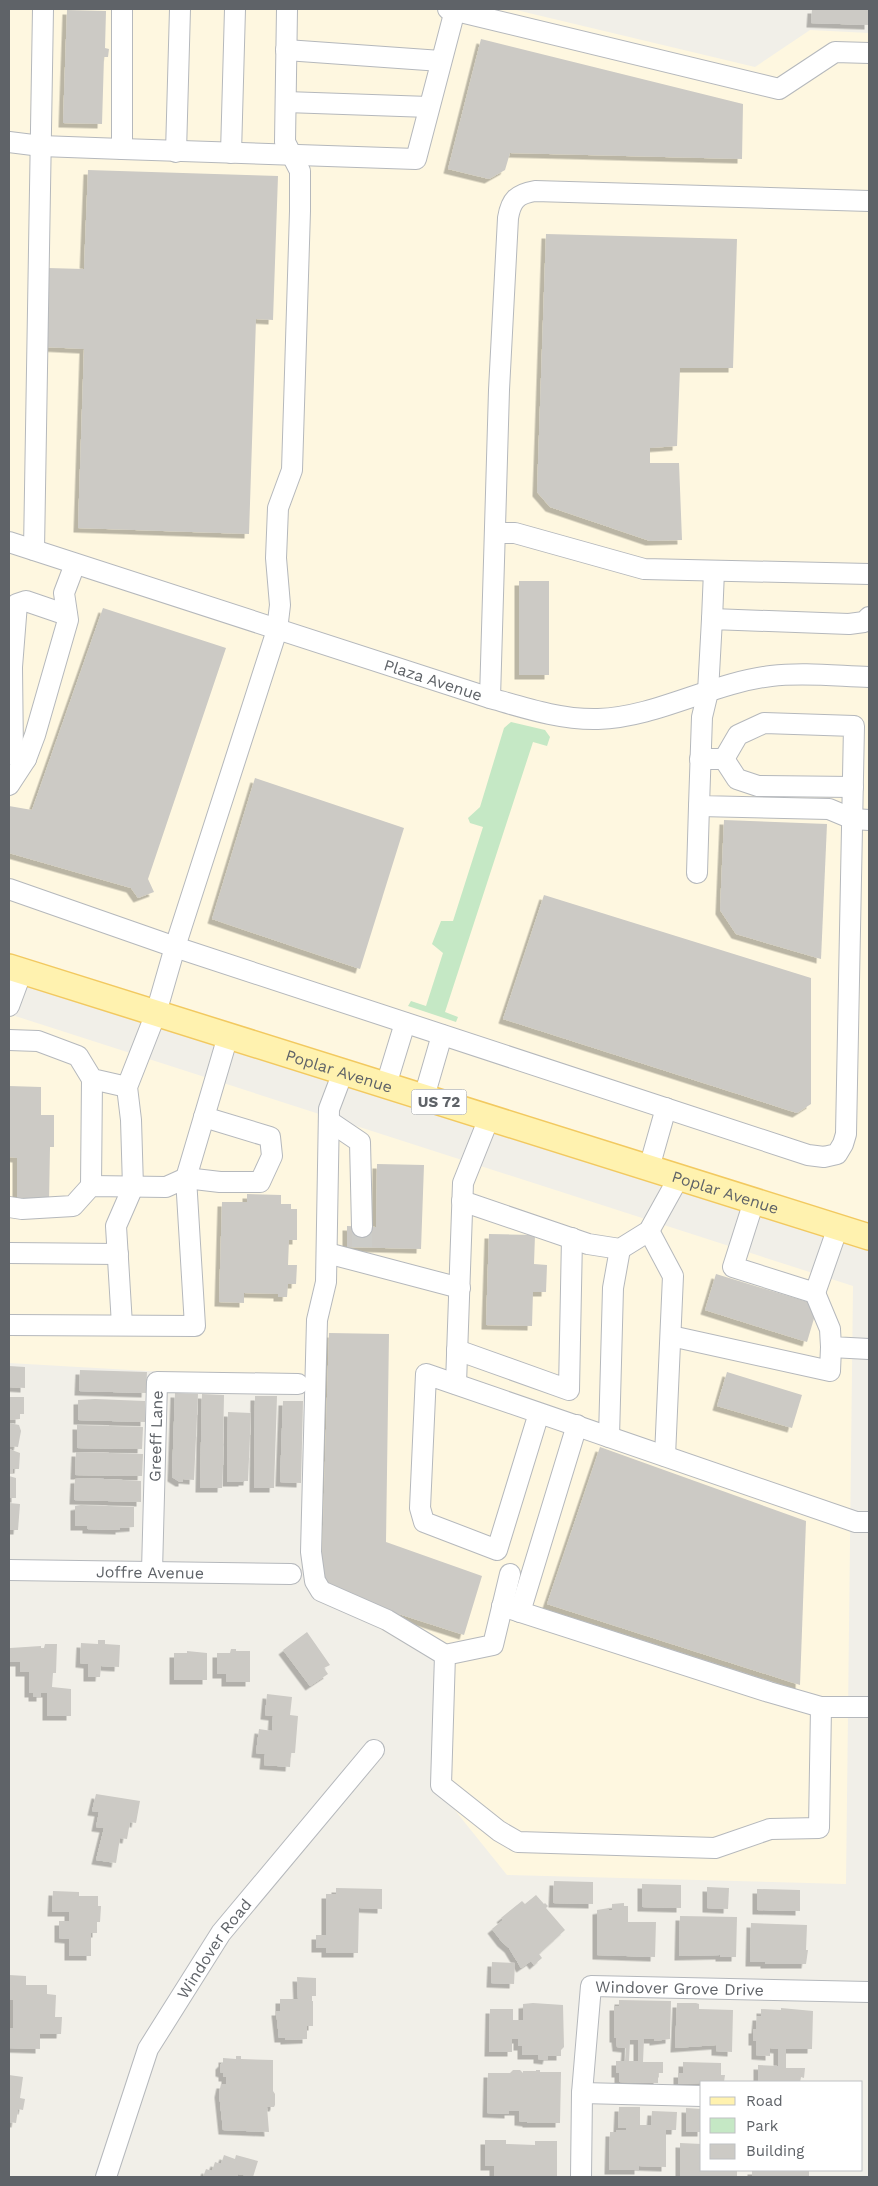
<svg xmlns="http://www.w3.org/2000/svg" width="878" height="2186" viewBox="0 0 878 2186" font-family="'Work Sans',sans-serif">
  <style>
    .commercial { fill: #fef7e0 }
    .green { fill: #c5e8c5 }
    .building { fill: #cccac5; fill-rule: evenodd; filter: url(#shadow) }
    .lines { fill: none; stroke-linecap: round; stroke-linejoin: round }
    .minor-tunnel { stroke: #ccccc8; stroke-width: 20; stroke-dasharray: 20 10; stroke-linecap: butt }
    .minor-casing { stroke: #b5b8bc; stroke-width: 22 }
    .major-casing { stroke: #f2c960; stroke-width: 28 }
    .minor { stroke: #fff; stroke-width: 20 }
    .major { stroke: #fff2af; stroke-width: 25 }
    .labels { text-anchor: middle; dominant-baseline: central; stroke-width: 4; stroke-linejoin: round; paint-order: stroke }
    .shield { fill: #fff; stroke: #8f9295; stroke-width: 1 }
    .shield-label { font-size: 15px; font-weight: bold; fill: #5f6368 }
    .street-label { font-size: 16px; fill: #5f6368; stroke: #fff }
  </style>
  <defs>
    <filter id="shadow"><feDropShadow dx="-4.5" dy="4.5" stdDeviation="0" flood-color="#0004"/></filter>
  </defs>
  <rect width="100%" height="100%" fill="#f1efe8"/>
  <!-- commercial -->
  <g class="commercial">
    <polygon points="9,9 512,9 755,67 810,30 869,33 869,1237 9,967"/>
    <polygon points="9,1014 853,1286 846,1884 507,1875 433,1783 435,1661 310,1588 306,1380 9,1363"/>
  </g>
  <!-- green -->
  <polygon class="green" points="511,722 545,730 550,737 547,746 533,742 445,1012 458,1017 456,1022 408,1006 411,1001 426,1006 443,953 432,944 441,921 453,921 483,827 470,823 468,818 480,807 504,728"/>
  <!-- building -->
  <g class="building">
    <polygon points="812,9 869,9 869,25 811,23"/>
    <polygon points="67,10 106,11 105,48 109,49 108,57 104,57 102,124 63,123"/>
    <polygon points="481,39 743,104 742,159 510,153 505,170 489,179 448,169"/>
    <polygon points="88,170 278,176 273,320 256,319 249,534 78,528 84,349 45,347 47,268 84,269"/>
    <polygon points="546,234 737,239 733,368 680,368 677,446 650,448 650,463 679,463 682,540 650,541 550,507 537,492"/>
    <rect x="519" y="581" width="30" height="94"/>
    <polygon points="103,608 226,648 148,879 154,892 138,898 131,888 9,853 9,806 32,810"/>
    <polygon points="255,778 404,828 360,969 212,919"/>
    <polygon points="724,820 827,824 821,959 736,934 720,910"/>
    <polygon points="544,895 811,978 811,1104 797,1113 503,1019"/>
    <polygon points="9,1086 41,1087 41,1115 54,1115 54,1147 50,1147 49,1203 17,1202 17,1158 9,1157"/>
    <polygon points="377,1164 424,1165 421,1249 347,1247 347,1226 376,1227"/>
    <polygon points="247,1194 281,1195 281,1204 291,1204 291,1209 297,1209 297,1240 289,1240 288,1265 297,1265 296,1284 288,1284 287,1297 278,1297 278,1294 244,1293 244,1303 219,1302 222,1202 247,1202"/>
    <polygon points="489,1234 535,1235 534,1264 547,1265 546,1292 533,1292 532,1326 486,1325"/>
    <polygon points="716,1274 818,1305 807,1342 705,1310"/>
    <polygon points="329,1333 389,1334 386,1542 482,1576 464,1635 321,1589"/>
    <polygon points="9,1366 25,1367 25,1388 9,1387"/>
    <polygon points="80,1370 147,1372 146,1393 79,1391"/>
    <polygon points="727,1372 802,1395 792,1428 717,1406"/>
    <polygon points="175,1393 198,1394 194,1480 183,1479 183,1482 180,1482 172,1477"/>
    <polygon points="202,1394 224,1395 223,1445 224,1465 223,1465 222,1488 200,1488"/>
    <polygon points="255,1396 277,1396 274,1488 254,1488"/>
    <polygon points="9,1397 24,1397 24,1414 20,1414 20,1419 9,1420"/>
    <polygon points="95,1399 145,1401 145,1422 78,1420 78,1400"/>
    <polygon points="283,1401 303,1401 301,1483 280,1482"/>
    <polygon points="228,1412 251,1413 248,1481 243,1481 243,1482 227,1482"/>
    <polygon points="9,1423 19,1425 21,1431 18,1447 9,1446"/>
    <polygon points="77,1425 143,1427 142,1449 77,1448"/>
    <polygon points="600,1447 806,1521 800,1685 547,1604"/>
    <polygon points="9,1449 20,1453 19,1469 13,1469 13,1473 9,1473"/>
    <polygon points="76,1452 143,1454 142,1476 75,1475"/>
    <polygon points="9,1476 16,1478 16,1498 9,1498"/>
    <polygon points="86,1478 141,1481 141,1502 74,1500 75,1479"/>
    <polygon points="9,1503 20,1504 18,1530 9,1530"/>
    <polygon points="81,1505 134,1507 134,1527 120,1528 120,1530 87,1529 87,1526 75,1526 75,1506"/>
    <polygon points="307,1632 330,1665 324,1668 328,1674 310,1686 283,1650"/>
    <polygon points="98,1640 105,1640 105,1644 120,1645 119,1667 101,1666 100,1677 88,1677 88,1664 80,1663 81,1643 98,1644"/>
    <polygon points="45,1644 57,1644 56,1673 53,1673 52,1687 71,1689 71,1716 47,1716 47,1693 41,1693 41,1697 33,1697 33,1693 29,1693 29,1672 20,1672 20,1662 10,1662 10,1648 41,1646 41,1648 44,1648"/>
    <polygon points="231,1649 236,1649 236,1651 250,1651 250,1682 226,1682 226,1674 217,1674 217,1653 230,1653"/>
    <polygon points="187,1651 207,1653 207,1680 174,1680 174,1653 187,1653"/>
    <polygon points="267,1694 292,1697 290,1715 298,1716 295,1753 291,1753 290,1767 264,1765 265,1754 256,1753 259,1729 272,1731 273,1716 265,1715"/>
    <polygon points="96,1794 140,1801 136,1823 130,1822 127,1839 120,1838 116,1863 96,1860 104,1828 96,1827 99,1812 92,1811"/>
    <polygon points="554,1881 593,1882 593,1904 553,1903"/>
    <polygon points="642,1884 681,1885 681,1908 642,1907"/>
    <polygon points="707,1887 729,1888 728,1909 707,1908"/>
    <polygon points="336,1888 382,1889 382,1909 359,1908 358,1953 326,1953 326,1948 316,1948 316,1935 326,1935 326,1894 336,1894"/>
    <polygon points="757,1889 800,1890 800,1911 757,1910"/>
    <polygon points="53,1891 79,1892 79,1896 98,1896 98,1906 101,1906 100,1922 97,1922 97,1933 91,1933 91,1956 69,1956 69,1939 59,1938 59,1921 69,1921 69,1912 52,1912"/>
    <polygon points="536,1895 544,1904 545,1903 548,1906 546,1908 565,1930 539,1954 542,1958 534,1965 531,1961 521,1968 509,1948 502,1942 492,1929 503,1920 501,1918 522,1901 525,1904"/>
    <polygon points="624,1903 624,1906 628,1906 628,1922 656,1922 655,1957 597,1955 597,1910 609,1908 609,1910 612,1910 612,1904"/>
    <polygon points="680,1916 737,1917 736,1957 720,1957 720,1955 679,1956"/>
    <polygon points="751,1923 807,1925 806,1950 808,1950 806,1964 765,1964 765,1962 750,1962"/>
    <polygon points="492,1962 515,1963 514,1984 491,1983"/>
    <polygon points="9,1975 26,1976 26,1985 47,1985 47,1994 56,1995 55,2017 62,2017 61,2034 40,2034 40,2049 9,2048 9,2028 13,2028 13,2000 9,2000"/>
    <polygon points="297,1977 316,1978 316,1996 312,1996 312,2001 313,2001 313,2026 307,2026 307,2039 285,2040 285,2038 279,2038 276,2011 280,2011 280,1999 298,1999"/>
    <path d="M 619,2000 L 671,2001 L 670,2039 L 654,2041 L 654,2039 L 644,2039 L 643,2062 L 663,2062 L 663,2073 L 658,2073 L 658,2083 L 619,2082 L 619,2073 L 616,2073 L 616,2061 L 625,2061 L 626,2048 L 617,2047 L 616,2038 L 614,2038 L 614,2006 L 619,2006 ZM 630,2040 L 638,2040 L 638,2061 L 629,2061 Z"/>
    <polygon points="533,2003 563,2005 564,2047 561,2050 561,2056 548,2056 547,2060 538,2059 538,2055 522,2055 522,2046 518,2046 518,2039 512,2039 512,2052 489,2052 490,2009 513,2009 513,2020 523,2020 523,2004"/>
    <polygon points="677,2003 696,2003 699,2004 699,2009 733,2010 732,2052 716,2051 716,2045 675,2048"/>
    <polygon points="781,2008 813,2011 812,2049 786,2049 786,2068 805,2068 804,2078 801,2077 800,2082 758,2082 758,2065 778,2066 778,2049 770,2048 770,2056 756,2055 756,2041 753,2041 753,2029 756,2029 757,2016 761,2016 761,2009 781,2010"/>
    <polygon points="236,2056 241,2056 241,2059 273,2060 273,2091 275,2094 275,2105 274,2107 267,2107 269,2132 223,2130 219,2093 221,2084 226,2084 226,2077 223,2077 223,2073 220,2072 220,2065 223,2062 223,2058 236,2059"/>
    <polygon points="683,2062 721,2063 721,2075 725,2075 724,2082 678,2084 678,2073 683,2073"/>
    <polygon points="513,2070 520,2070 523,2073 523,2071 536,2071 536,2070 540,2070 540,2072 561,2072 560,2123 527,2123 527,2122 519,2121 519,2111 509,2111 509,2114 487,2113 488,2073 510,2073"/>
    <polygon points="9,2075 23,2077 20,2098 25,2099 23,2110 18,2109 16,2123 9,2122"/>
    <polygon points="619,2107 640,2107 640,2125 651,2125 652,2111 677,2112 676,2130 666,2130 666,2167 639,2166 639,2170 609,2170 610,2132 616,2132 616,2130 626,2130 626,2128 618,2128"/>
    <polygon points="686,2108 702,2109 702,2132 686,2132"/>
    <polygon points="485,2140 506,2140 506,2144 535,2145 535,2141 557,2141 557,2177 494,2177 494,2166 485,2166"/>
    <polygon points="680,2143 702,2144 702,2170 737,2170 737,2177 680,2177"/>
    <polygon points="224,2155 235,2159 236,2155 258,2161 253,2177 238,2174 237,2177 203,2177 206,2169 212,2171 215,2162 221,2164"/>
    <rect x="752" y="2170" width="57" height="7"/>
  </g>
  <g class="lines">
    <!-- minor-tunnel -->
    <polyline class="minor-tunnel" points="362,1227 362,1248"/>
    <!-- minor casing -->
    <g class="minor-casing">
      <g id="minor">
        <polyline points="122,9 122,149"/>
        <polyline points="448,9 779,89 835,52 869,53"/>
        <polyline points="286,50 441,61"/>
        <polyline points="286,102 429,107"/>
        <polyline points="9,142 41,146 122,149 416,159 455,10"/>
        <polyline points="176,152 180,9"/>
        <polyline points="231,153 235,9"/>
        <polyline points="495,533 515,533 644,569 869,574"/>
        <path id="s1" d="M 9,542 L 490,698 C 525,708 561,720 598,719 C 657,717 712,683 771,676 C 803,672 837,676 869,677"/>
        <polyline points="34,550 43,9"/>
        <polyline points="869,617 864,622 849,624 712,619 708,692 702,717 699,806 829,809 853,819 869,820"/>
        <polyline points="712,619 714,571"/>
        <path d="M 490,698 L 499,390 L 508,218 C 511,200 517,194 535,191 L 869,201"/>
        <polyline points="26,759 13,755 12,667 17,604 26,601 67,615"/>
        <polyline points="724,759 737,779 758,786 853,787"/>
        <polyline points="9,785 26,759 35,735 68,620 64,593 75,564"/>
        <polyline points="697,873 699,806"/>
        <polyline points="9,889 175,947 808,1155 824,1157 837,1154 843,1144 846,1134 854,726 764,723 738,735 724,759 700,759"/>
        <polyline points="9,1006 22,971"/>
        <polyline points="9,1040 38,1041 78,1056 92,1079 127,1087"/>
        <polyline points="343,1072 329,1109 326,1282 317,1320 311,1552 315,1581 321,1591 387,1620 445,1655"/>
        <polyline points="386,1085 405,1023"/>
        <polyline points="424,1097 442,1035"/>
        <polyline points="329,1121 360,1142 362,1227"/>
        <polyline points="649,1168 666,1108"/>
        <polyline points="91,1186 92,1079"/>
        <polyline points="462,1201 588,1244 620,1249 649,1231 679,1177"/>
        <polyline points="754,1201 733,1267 815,1293 838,1227"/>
        <polyline points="9,1207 22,1209 73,1206 91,1186 166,1187 186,1178 220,1182 260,1182 272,1156 270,1137 204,1117"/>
        <polyline points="649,1231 673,1276 665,1456"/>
        <polyline points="9,1253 118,1254"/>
        <polyline points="327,1253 460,1288"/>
        <polyline points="815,1293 830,1329 831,1347 869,1349"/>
        <polyline points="9,1325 195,1326 186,1178 228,1036"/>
        <polyline points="122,1325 116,1226 133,1187 131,1120 127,1087 156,1013 175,947 277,630 280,605 276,558 278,508 292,470 300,211 300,171 285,142 287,9"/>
        <polyline points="671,1336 830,1371 831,1347"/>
        <polyline points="457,1350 569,1390 572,1238"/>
        <polyline points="456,1384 463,1183 489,1118"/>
        <polyline points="539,1413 497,1550 424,1522 420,1508 426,1374 856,1522 869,1522"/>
        <polyline points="609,1437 613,1288 620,1249"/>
        <path id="s2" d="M 9,1570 L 291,1574"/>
        <path id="s3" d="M 152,1571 L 157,1382 L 298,1384"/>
        <polyline points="510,1574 493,1645 445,1655 441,1785 499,1831 518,1842 715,1848 770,1829 819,1828 821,1707"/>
        <polyline points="502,1606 769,1692 821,1707 869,1707"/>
        <polyline points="520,1612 577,1425"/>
        <polyline points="582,2093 702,2096"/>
        <path id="s4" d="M 106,2177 L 148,2049 L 221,1933 L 374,1750"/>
        <path id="s5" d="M 581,2177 L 582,2093 L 591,1986 L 869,1992"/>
      </g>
    </g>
    <!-- major casing -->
    <g class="major-casing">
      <g id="major">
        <path id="s6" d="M 9,967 L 869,1237"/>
      </g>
    </g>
    <!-- minor -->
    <use href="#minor" class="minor"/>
    <!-- major -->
    <use href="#major" class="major"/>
  </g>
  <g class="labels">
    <!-- shield labels -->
    <rect class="shield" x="411.5" y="1089.5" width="55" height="25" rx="4"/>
    <g class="shield-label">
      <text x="439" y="1102">US 72</text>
    </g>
    <!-- street labels -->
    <g class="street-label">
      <text stroke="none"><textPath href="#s1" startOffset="446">Plaza Avenue</textPath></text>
      <text stroke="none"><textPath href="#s6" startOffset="346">Poplar Avenue</textPath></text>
      <text stroke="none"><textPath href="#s6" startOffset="751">Poplar Avenue</textPath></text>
      <text stroke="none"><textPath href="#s3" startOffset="135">Greeff Lane</textPath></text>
      <text stroke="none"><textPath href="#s2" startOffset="141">Joffre Avenue</textPath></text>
      <text stroke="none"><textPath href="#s4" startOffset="255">Windover Road</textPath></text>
      <text stroke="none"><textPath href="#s5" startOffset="280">Windover Grove Drive</textPath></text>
    </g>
  </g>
  <!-- border -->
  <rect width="878" height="2186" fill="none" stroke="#5f6368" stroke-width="20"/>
  <!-- legend -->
  <rect x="700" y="2081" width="162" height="90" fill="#ffffff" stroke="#bfc1c3"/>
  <rect x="710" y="2097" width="25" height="8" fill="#fff2af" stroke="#bfc1c3"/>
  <text x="746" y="2106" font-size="15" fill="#5f6368">Road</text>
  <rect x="710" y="2118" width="25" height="15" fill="#c5e8c5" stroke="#bfc1c3"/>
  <text x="746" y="2131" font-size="15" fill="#5f6368">Park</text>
  <rect x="710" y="2144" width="25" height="15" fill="#cccac5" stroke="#bfc1c3"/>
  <text x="746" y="2156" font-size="15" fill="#5f6368">Building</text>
</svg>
